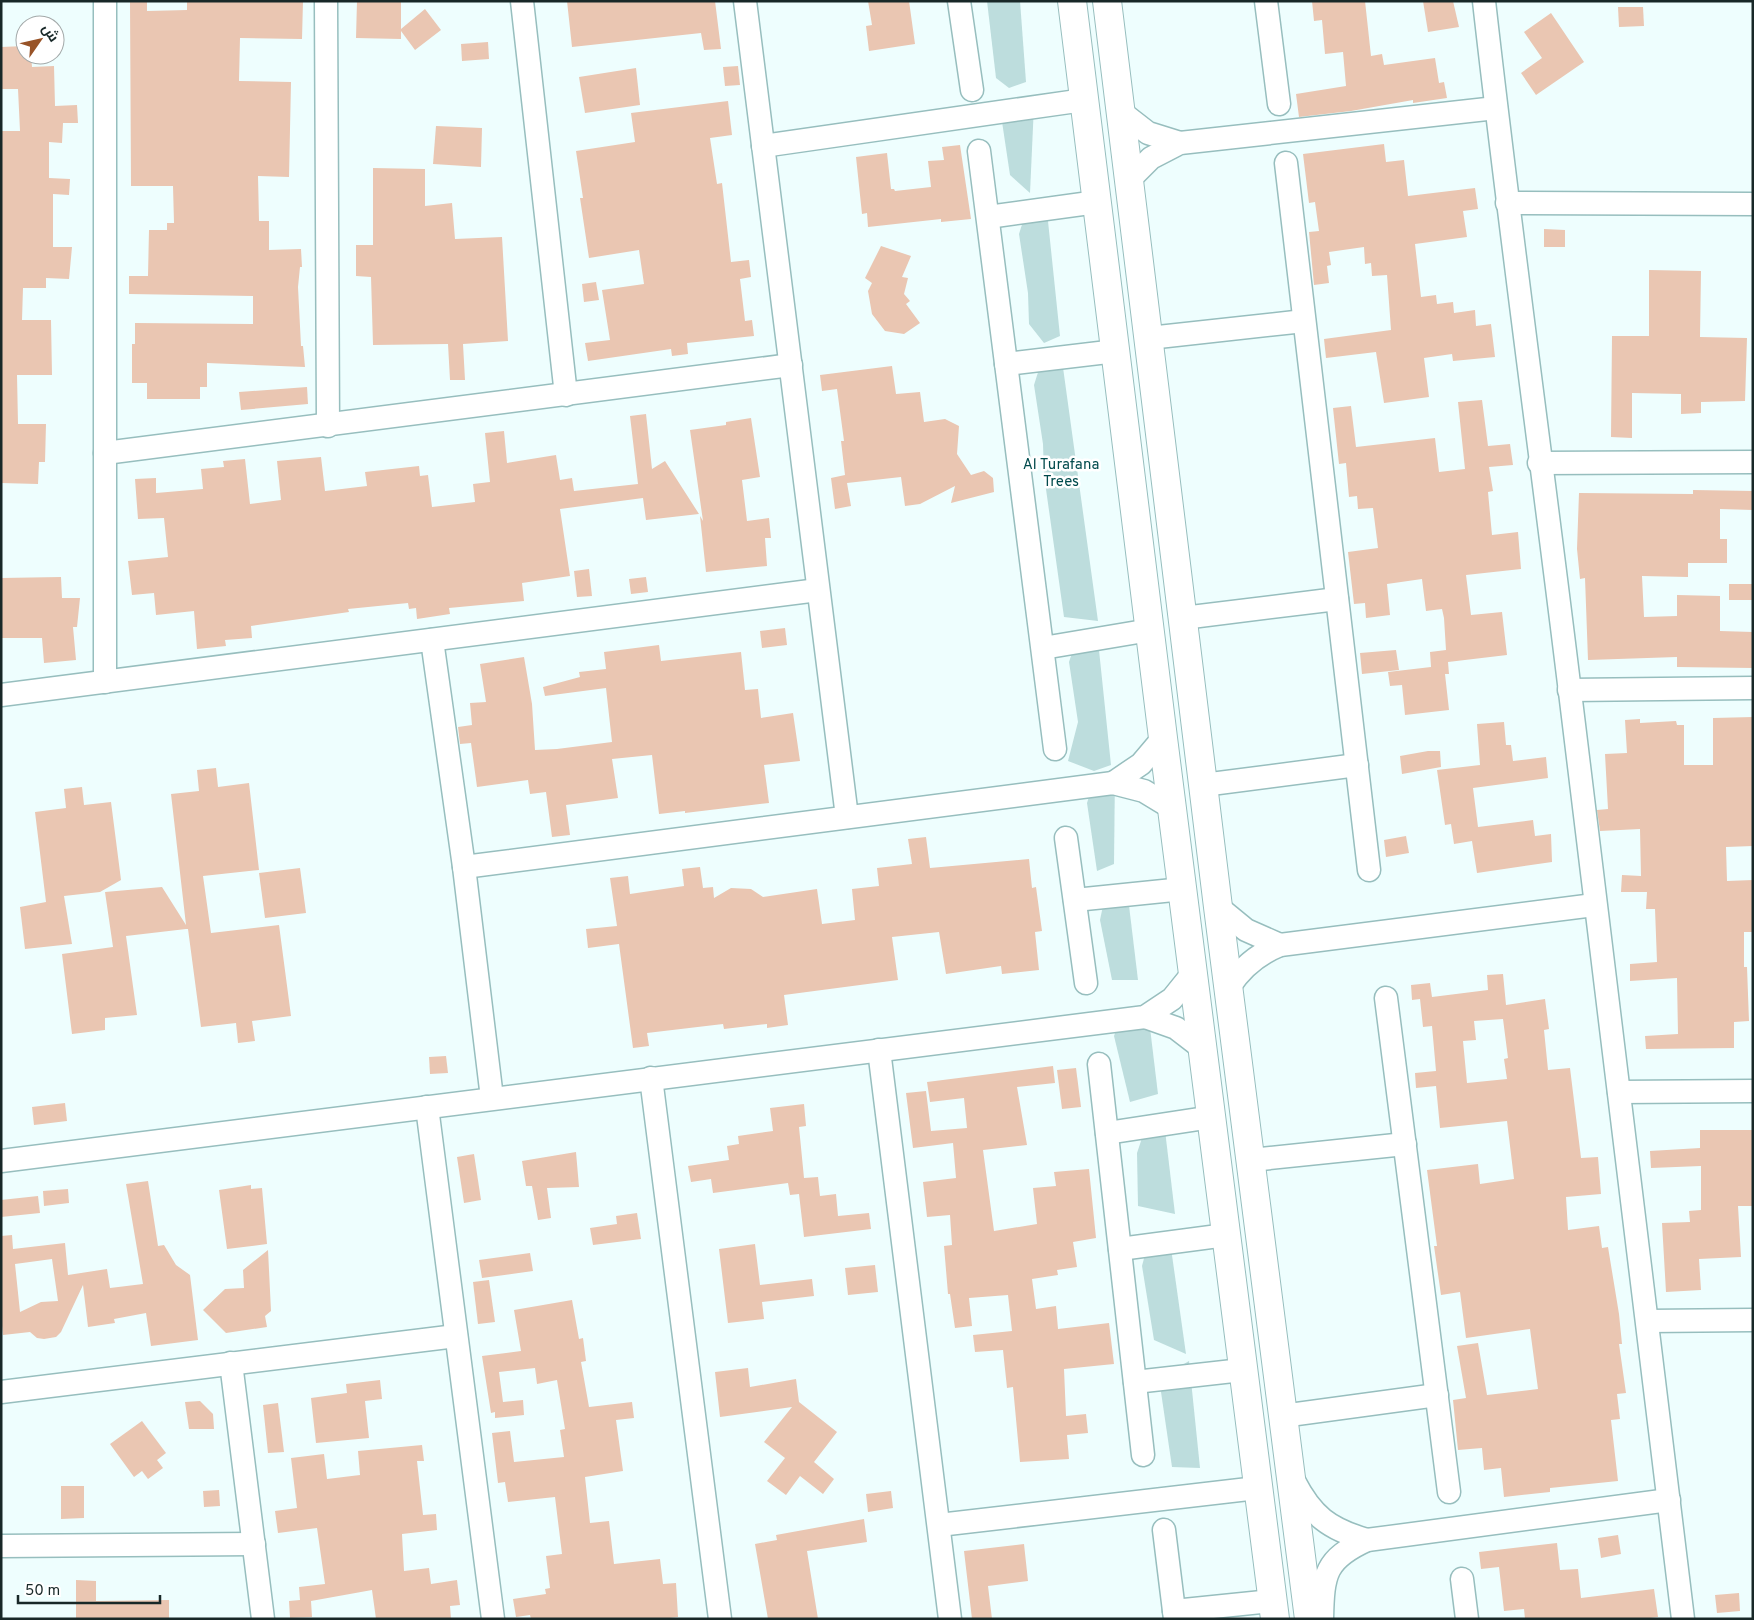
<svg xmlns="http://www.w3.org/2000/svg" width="1754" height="1620" viewBox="0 0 1754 1620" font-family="Overpass,Cairo,sans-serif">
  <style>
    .green { fill: #bddddd }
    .building { fill: #eac6b2; fill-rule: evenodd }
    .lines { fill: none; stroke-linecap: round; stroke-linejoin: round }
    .minor-casing { stroke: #97bebe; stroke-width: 25 }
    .major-casing { stroke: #97bebe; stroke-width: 30 }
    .minor { stroke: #fff; stroke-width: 22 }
    .major { stroke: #fff; stroke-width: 28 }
    .labels { text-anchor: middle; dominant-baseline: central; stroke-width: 5; stroke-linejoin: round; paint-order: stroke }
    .park-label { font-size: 15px; fill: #004a4c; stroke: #fff }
  </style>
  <rect width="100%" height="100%" fill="#eefefe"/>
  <!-- green -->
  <g class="green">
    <polygon points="987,1 1020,1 1026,82 1009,88 996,78"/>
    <polygon points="1034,105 1030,193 1010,175 1001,115"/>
    <polygon points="1046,202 1060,336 1044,343 1029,324 1028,293 1019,234 1025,215"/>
    <polygon points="1061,353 1098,621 1064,617 1044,475 1043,444 1034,385 1040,366"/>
    <polygon points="1097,631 1111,765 1094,771 1068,761 1078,722 1069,662 1075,644"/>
    <polygon points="1115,771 1114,864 1097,871 1087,803 1093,784"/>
    <polygon points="1127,889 1138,980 1112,980 1100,920 1104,901"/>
    <polygon points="1147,1003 1158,1094 1130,1102 1114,1036 1121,1016"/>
    <polygon points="1164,1122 1175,1214 1138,1206 1137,1153 1143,1135"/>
    <polygon points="1169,1234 1186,1354 1154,1340 1142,1266 1147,1247"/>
    <polygon points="1189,1361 1200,1468 1172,1467 1161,1392 1167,1374"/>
  </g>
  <!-- building -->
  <g class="building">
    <polygon points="130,1 147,1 147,11 187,10 187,1 303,1 302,39 240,38 239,81 291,82 289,177 258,176 259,221 269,221 269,250 301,249 302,267 300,267 298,287 301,346 303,346 305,367 207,363 207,387 200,387 200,399 147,399 147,383 132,383 132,344 135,344 135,323 253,324 253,296 129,294 129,276 148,276 149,230 167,230 167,223 174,223 173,186 131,186"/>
    <polygon points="357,1 401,2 401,29 425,9 441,30 415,50 401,31 401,39 356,38"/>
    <polygon points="567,1 715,1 721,49 704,50 701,33 572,47"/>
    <polygon points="868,1 909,1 915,44 869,51 866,26 872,25"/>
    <polygon points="1312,1 1365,1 1371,56 1382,54 1384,65 1435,58 1439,83 1444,82 1447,98 1413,103 1413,100 1351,111 1299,117 1296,94 1346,86 1343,52 1325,54 1322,20 1314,21"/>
    <polygon points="1423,1 1453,1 1459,27 1428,32"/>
    <polygon points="1618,7 1643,7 1644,26 1619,27"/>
    <polygon points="1551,13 1584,62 1536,95 1521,73 1542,58 1524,32"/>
    <polygon points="488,42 489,59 462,61 461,44"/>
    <polygon points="25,46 25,55 31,55 32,67 54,66 55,106 77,105 78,123 63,123 62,143 49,142 49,178 70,179 69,195 53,194 53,247 72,247 69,279 46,278 46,288 23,288 22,320 51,320 52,375 17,375 18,424 46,424 45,462 39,462 38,484 1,483 1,131 20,131 18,89 1,89 1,47"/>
    <polygon points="738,66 740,85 725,86 723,67"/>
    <polygon points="636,68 640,105 585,113 579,77"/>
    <polygon points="728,101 732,135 710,138 717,184 722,183 731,262 749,260 751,277 740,279 745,321 752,320 754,336 687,343 688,354 672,356 671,349 588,361 585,343 610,340 602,290 644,284 639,250 589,258 580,198 583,198 576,151 635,142 631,113"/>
    <polygon points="436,126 482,128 481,167 433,164"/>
    <polygon points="1384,144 1386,162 1404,160 1408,196 1475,188 1478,209 1463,211 1467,237 1415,244 1421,297 1436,295 1437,304 1453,302 1454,313 1475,310 1476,326 1491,324 1495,357 1453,361 1452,354 1424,358 1429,397 1384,403 1376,352 1326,358 1324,339 1391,330 1387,275 1372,276 1371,263 1365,264 1364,247 1329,252 1331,265 1327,266 1329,283 1314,285 1309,232 1319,231 1315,202 1309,203 1303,154"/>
    <polygon points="960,145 971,219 941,222 941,219 868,227 867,213 862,214 856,157 887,153 891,189 894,189 895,191 931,187 928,161 944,160 942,147"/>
    <polygon points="373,168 425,169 425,206 452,203 455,239 502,237 508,341 463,344 465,380 450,380 448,344 373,345 371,277 356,276 356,245 373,245"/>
    <polygon points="1544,229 1565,230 1565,247 1544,247"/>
    <polygon points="881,246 911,256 902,277 908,278 904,294 910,301 906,304 920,323 904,334 885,331 872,314 868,291 872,283 865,278"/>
    <polygon points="1649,270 1701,271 1700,337 1747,338 1745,401 1701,402 1701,413 1681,414 1681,394 1632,393 1632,438 1611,437 1612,336 1649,336"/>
    <polygon points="596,282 599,300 584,302 582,284"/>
    <polygon points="892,366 896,394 920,392 924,422 945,419 959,426 957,454 971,475 984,471 993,478 994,492 951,503 955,486 920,504 905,506 901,477 847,483 851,506 835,509 831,478 845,475 841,441 844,441 837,389 822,391 820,375"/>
    <polygon points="307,387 308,404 241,410 239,392"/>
    <polygon points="1482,400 1488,446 1510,444 1513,465 1489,467 1493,491 1488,492 1492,535 1518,532 1521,569 1466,575 1471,615 1502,612 1507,655 1448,662 1449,674 1445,674 1449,710 1405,715 1402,685 1390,686 1388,672 1431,667 1430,652 1446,650 1444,618 1442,609 1426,611 1422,579 1387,584 1390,615 1366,618 1365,603 1354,604 1348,552 1378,548 1373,508 1358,509 1357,496 1349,497 1346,463 1339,464 1333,408 1351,406 1356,447 1435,438 1439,472 1465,469 1458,402"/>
    <polygon points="646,414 652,469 665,461 699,514 646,520 643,498 560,509 570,576 522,583 524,601 449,608 450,614 417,619 416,608 409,609 408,603 348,609 349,612 251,626 252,638 225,640 226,646 197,649 194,611 156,615 154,593 132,595 128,561 168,557 164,518 138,519 135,479 156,478 156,493 203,489 201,469 224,467 223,461 245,459 250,504 281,500 277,461 321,457 325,491 367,486 365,472 419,466 420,476 428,475 432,507 475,502 473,484 490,482 485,433 504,431 507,463 556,455 560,480 572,478 574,491 638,484 630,416"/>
    <polygon points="751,418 760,477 742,480 747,521 769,518 771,538 765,538 767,566 706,572 700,516 703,521 690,430 726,425 726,422"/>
    <polygon points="1693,490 1753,491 1753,510 1720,509 1720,539 1727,539 1727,563 1688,563 1688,577 1642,576 1644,617 1677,616 1677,595 1720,596 1720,631 1753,632 1753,668 1677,667 1677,657 1588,660 1585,578 1580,579 1577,549 1579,493 1693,494"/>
    <polygon points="589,569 592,596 577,597 574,571"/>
    <polygon points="61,577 62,598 80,598 77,627 73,627 76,660 44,663 42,638 1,638 1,578"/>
    <polygon points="646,577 648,592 631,594 629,579"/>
    <rect x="1729" y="584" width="24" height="16"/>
    <polygon points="785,628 787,645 762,648 760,631"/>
    <polygon points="659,645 661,661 741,652 745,690 758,689 761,718 793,713 800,761 764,765 769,803 685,813 685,811 659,814 652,755 612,759 618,798 566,805 570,835 552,837 546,792 530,794 528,780 477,787 471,743 460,744 458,727 472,725 470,703 486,702 480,664 524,657 532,704 535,750 557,749 612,742 606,688 545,696 543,687 580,677 579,672 606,669 604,652"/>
    <polygon points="1396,650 1399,670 1362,674 1360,653"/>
    <polygon points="1753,717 1753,846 1726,847 1727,881 1753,880 1753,932 1744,932 1744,967 1747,967 1749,1021 1734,1022 1734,1048 1646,1049 1645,1036 1678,1034 1677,978 1630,981 1630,964 1657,962 1655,909 1646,909 1647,892 1621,892 1622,875 1641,876 1640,829 1600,831 1597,810 1608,809 1605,754 1627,753 1625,720 1640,719 1640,723 1676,721 1677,725 1684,725 1684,765 1713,765 1713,718"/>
    <polygon points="1504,722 1506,745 1511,745 1513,761 1546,757 1548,778 1473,788 1478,827 1533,820 1535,836 1551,834 1552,862 1477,873 1472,841 1454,844 1451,824 1445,825 1437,770 1480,765 1477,724"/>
    <polygon points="1428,751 1440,751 1441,767 1402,774 1400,756"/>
    <polygon points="216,768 218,787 249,783 259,870 203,876 211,933 279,925 291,1016 252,1021 255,1041 238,1043 236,1023 201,1027 188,929 186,929 126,936 137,1015 105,1018 105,1030 72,1034 62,954 113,947 105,892 162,887 186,925 171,794 199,791 197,770"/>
    <polygon points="82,787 84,805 111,802 121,880 100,892 64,896 72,944 25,949 20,907 46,902 35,812 66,808 64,789"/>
    <polygon points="1406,836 1409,853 1386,857 1384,840"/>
    <polygon points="926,837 930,868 1029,859 1032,888 1036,887 1042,931 1035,932 1039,970 1002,974 1001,966 946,974 939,932 892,937 898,980 784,995 788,1025 767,1028 767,1024 724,1029 723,1024 647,1033 649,1046 633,1048 619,944 588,948 586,929 617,926 610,878 628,876 630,894 684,886 682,869 700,867 703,888 713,887 714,898 731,888 751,889 763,897 817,889 822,924 855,920 852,889 879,886 877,868 912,864 908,839"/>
    <polygon points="300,868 306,913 265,918 259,873"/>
    <path d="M 1503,974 L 1506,1005 L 1545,999 L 1549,1029 L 1544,1030 L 1548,1070 L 1570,1068 L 1581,1158 L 1598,1157 L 1601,1194 L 1566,1197 L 1568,1230 L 1599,1226 L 1602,1248 L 1608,1247 L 1619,1314 L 1622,1344 L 1619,1344 L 1626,1393 L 1617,1394 L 1620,1419 L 1611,1420 L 1618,1481 L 1550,1488 L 1550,1492 L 1504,1497 L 1501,1468 L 1484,1470 L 1482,1448 L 1458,1450 L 1453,1400 L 1466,1398 L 1457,1346 L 1478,1343 L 1487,1395 L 1538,1389 L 1530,1329 L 1466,1338 L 1460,1292 L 1441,1295 L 1434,1246 L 1437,1246 L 1427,1170 L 1478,1164 L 1480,1184 L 1514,1179 L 1507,1121 L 1440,1128 L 1436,1086 L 1416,1088 L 1415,1073 L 1436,1071 L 1432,1026 L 1423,1027 L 1420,999 L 1412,1000 L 1411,985 L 1430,983 L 1432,997 L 1488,990 L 1487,975 ZM 1503,1019 L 1508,1058 L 1504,1059 L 1507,1079 L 1467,1083 L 1463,1041 L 1476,1040 L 1474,1021 Z"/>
    <polygon points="446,1056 448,1073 430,1074 429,1057"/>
    <polygon points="1053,1066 1055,1083 1017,1087 1027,1145 983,1150 994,1231 1037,1224 1033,1188 1056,1186 1054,1172 1089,1169 1096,1238 1073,1242 1077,1267 1057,1270 1058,1275 1032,1279 1036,1309 1056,1306 1058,1329 1109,1323 1114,1364 1064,1369 1066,1416 1086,1414 1088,1433 1067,1435 1069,1459 1020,1462 1013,1387 1007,1388 1003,1350 975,1352 973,1335 1012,1331 1008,1295 969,1298 972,1326 955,1328 950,1294 948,1294 944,1246 952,1245 950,1215 927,1217 923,1182 956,1178 953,1143 913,1148 906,1093 926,1091 931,1131 967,1128 964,1098 930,1102 927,1082"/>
    <polygon points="1076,1068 1081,1107 1062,1109 1057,1070"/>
    <polygon points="65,1103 67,1121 34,1125 32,1107"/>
    <polygon points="804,1104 806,1126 799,1127 804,1178 818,1177 820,1196 836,1194 838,1216 869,1213 871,1229 804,1237 799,1194 790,1195 788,1183 713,1193 711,1179 691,1182 688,1166 729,1160 727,1146 739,1144 738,1136 773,1131 770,1108"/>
    <polygon points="1700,1130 1753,1130 1753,1206 1738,1206 1741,1257 1699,1259 1701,1290 1666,1292 1662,1223 1690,1222 1689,1211 1701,1210 1701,1166 1651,1168 1650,1151 1700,1148"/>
    <polygon points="576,1152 579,1187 547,1188 551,1218 538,1220 532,1186 526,1186 522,1161"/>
    <polygon points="474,1154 481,1200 464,1203 457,1157"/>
    <path d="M 148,1181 L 158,1246 L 164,1245 L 176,1265 L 190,1275 L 198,1340 L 151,1346 L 146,1313 L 114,1319 L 115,1323 L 88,1327 L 83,1285 L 61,1332 L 56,1337 L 44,1339 L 37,1338 L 30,1332 L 3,1335 L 1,1316 L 1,1236 L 12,1235 L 13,1249 L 65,1243 L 68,1275 L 107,1269 L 110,1288 L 143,1284 L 126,1184 ZM 52,1259 L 58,1301 L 41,1302 L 20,1312 L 15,1264 Z"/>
    <polygon points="251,1185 251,1189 262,1188 267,1244 227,1249 219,1190"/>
    <polygon points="68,1189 69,1203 44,1206 43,1191"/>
    <polygon points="38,1196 40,1213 1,1217 1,1200"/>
    <polygon points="637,1213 641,1239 593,1245 590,1228 617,1224 616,1216"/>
    <polygon points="755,1244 760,1285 812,1279 814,1296 762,1302 764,1319 728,1323 719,1249"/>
    <polygon points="268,1250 271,1311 265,1316 267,1327 226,1333 203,1310 225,1289 244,1288 243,1270"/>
    <polygon points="530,1253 533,1271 482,1278 479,1260"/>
    <polygon points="875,1265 878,1292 848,1295 845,1268"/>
    <polygon points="489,1280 495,1322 478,1324 473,1282"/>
    <polygon points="572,1300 579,1339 583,1338 586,1361 581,1362 589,1407 632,1402 634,1418 616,1420 623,1471 585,1477 590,1523 609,1521 614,1564 660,1559 663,1584 676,1583 678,1617 661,1619 531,1619 530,1615 516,1617 513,1599 546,1594 545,1589 550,1588 546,1556 562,1554 555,1497 508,1502 505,1482 498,1483 492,1433 510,1431 514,1462 564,1457 560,1430 565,1429 557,1380 537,1384 535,1368 499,1372 503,1402 523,1400 524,1415 495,1418 495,1412 491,1413 482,1356 521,1351 514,1310"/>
    <polygon points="748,1368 750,1387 796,1379 799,1402 837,1432 814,1462 834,1479 823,1494 800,1476 786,1495 767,1481 785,1458 764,1442 792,1407 720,1417 715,1372"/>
    <polygon points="380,1380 382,1399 365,1401 369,1438 316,1443 311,1398 347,1393 346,1384"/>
    <polygon points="200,1401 213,1414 214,1429 189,1429 185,1402"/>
    <polygon points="278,1403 284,1452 268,1453 263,1405"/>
    <polygon points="142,1421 166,1453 157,1460 163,1468 148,1479 142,1471 134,1477 110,1444"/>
    <polygon points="422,1445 424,1461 417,1461 423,1515 436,1514 437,1530 402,1534 404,1571 429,1568 431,1584 457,1580 460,1605 450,1606 451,1619 376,1619 372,1590 311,1601 312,1617 290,1618 289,1601 300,1600 299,1587 325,1584 317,1528 278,1533 275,1511 297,1508 291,1458 324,1454 327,1479 360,1475 358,1451"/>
    <polygon points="61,1486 84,1486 84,1518 61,1519"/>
    <polygon points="219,1490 220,1506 204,1507 203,1491"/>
    <polygon points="891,1491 893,1508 868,1512 866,1494"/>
    <polygon points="864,1519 867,1542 807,1551 818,1619 768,1619 755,1544 777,1540 776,1535"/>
    <polygon points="1618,1535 1621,1554 1601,1558 1598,1538"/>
    <polygon points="1557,1543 1560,1570 1578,1569 1581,1598 1654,1589 1658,1617 1642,1619 1525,1619 1524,1609 1504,1611 1499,1567 1481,1569 1479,1552"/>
    <polygon points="1024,1544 1028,1581 988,1586 992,1619 972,1619 964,1551"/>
    <polygon points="76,1580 96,1581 96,1601 169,1600 169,1619 76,1619"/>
    <polygon points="1739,1593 1740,1611 1717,1613 1715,1595"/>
  </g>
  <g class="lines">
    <!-- minor casing -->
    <g class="minor-casing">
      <g id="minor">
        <polyline points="326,1 328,426"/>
        <polyline points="522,1 566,395"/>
        <polyline points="745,1 847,817"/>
        <polyline points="959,1 972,90"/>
        <polyline points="1266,1 1279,104"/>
        <path d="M 1484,1 C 1510,232 1542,462 1570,692 C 1607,1001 1646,1310 1683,1619"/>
        <polyline points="1121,112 1148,133 1180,143"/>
        <polyline points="763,146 1084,100"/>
        <polyline points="979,151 1055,749"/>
        <polyline points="1286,163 1369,870"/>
        <polyline points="1129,180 1151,158 1180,143 1496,108"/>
        <polyline points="1507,203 1753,204"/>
        <polyline points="988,217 1097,202"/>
        <polyline points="1149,338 1304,321"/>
        <polyline points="1006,364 1116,351"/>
        <polyline points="105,453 791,365"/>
        <polyline points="1539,463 1753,462"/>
        <polyline points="1183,618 1337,599"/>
        <polyline points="432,640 464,867 492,1098"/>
        <polyline points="1043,648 1150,630"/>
        <polyline points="105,682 105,1"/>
        <polyline points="1569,690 1753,688"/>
        <polyline points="1,695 818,590"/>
        <polyline points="1113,783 1141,764 1163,738"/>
        <polyline points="1203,785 1357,765"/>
        <polyline points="1066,838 1086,983"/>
        <polyline points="464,867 1113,783 1144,791 1172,808"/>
        <polyline points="1075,900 1183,889"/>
        <polyline points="1218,907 1246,930 1280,945"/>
        <path d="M 1229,987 C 1242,967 1258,954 1280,945 L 1594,905"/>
        <polyline points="1386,998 1449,1492"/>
        <polyline points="1145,1017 1176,1028 1202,1048"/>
        <polyline points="879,1050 950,1619"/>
        <polyline points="1099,1064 1143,1455"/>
        <polyline points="651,1078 720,1619"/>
        <polyline points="1619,1092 1753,1091"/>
        <polyline points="427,1107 493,1619"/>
        <polyline points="1107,1133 1212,1117"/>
        <polyline points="1251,1160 1405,1144"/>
        <polyline points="1,1161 1145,1017 1172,999 1193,973"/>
        <polyline points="1120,1249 1226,1235"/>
        <polyline points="1648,1321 1753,1320"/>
        <polyline points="231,1363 263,1619"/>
        <polyline points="1135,1382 1242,1370"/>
        <polyline points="1,1392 456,1336"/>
        <polyline points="1282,1416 1437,1395"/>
        <path d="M 1294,1481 C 1312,1516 1329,1529 1367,1540"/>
        <polyline points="939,1525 1257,1488"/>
        <polyline points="1164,1530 1175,1619"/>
        <polyline points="1,1546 254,1544"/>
        <polyline points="1462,1579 1467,1619"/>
        <polyline points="1174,1611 1272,1601"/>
        <path d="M 1322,1619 C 1323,1574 1325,1559 1367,1540 L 1669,1500"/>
      </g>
    </g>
    <!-- major casing -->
    <g class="major-casing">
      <g id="major">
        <polyline points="1072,1 1163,738 1275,1619"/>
        <polyline points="1107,1 1218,907 1309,1619"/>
      </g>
    </g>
    <!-- minor -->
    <use href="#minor" class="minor"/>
    <!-- major -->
    <use href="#major" class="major"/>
  </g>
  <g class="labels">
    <!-- park labels -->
    <g class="park-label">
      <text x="1061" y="465">Al Turafana<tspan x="1061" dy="17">Trees</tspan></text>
    </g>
  </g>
  <!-- border -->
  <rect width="1754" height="1620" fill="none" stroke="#182828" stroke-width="5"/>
  <!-- north arrow -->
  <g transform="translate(40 40) rotate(56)"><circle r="24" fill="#ffffff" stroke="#a3a9a9"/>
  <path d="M0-4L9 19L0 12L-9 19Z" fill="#985327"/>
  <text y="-8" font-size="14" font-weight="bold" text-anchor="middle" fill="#182828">ش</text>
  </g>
  <!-- scale -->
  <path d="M18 1595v8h142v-8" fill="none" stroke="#182828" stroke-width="2.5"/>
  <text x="25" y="1595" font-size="15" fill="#182828" stroke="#ffffff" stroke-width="4" paint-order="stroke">50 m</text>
</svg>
